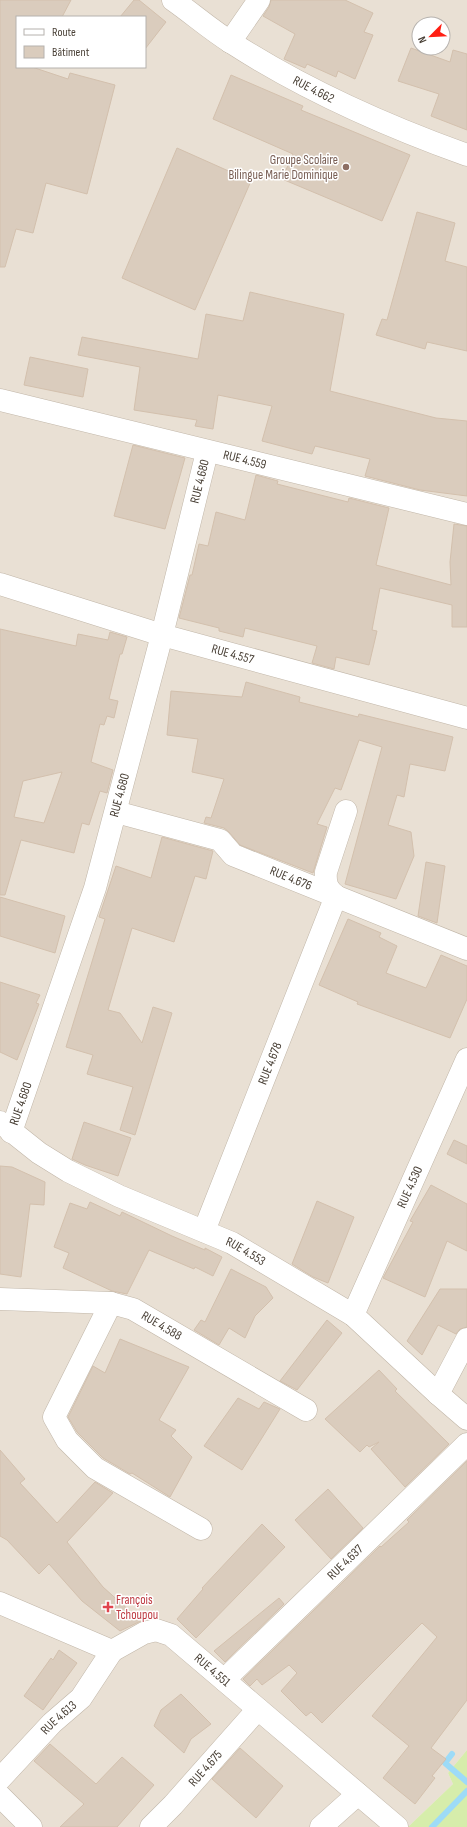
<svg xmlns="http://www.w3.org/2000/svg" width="467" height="1827" viewBox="0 0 467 1827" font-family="'Sofia Sans Condensed',sans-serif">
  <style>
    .residential { fill: #e9e0d4; fill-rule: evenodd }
    .green { fill: #d6edab }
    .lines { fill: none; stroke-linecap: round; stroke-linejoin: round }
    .stream { stroke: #9ddbf7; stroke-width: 6 }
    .building { fill: #daccbd; stroke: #d3c0ad; fill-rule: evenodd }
    .minor-casing { stroke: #c1b6a8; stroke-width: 23 }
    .minor { stroke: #fff; stroke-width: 22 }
    .education-dot { fill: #8d6e63; stroke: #fff; stroke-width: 1.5 }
    .health-dot { fill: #e0444e; stroke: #fff; stroke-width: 1.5 }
    .labels { text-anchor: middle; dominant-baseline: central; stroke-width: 3; stroke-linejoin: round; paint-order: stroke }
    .street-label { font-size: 13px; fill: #483f35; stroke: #fff }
    .education-label { font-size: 13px; fill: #785e54; stroke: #fff; text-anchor: end }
    .health-label { font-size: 13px; fill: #be3a42; stroke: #fff; text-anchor: start }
  </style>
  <rect width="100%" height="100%" fill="#f5efe6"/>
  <!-- residential -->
  <path class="residential" d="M 0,0 L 467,0 L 467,1750 L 448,1773 L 453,1784 L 408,1827 L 0,1827 ZM 17,17 L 145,17 L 145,67 L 17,67 ZM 419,24 L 443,24 L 443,48 L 419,48 Z"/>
  <!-- green -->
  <polygon class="green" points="467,1750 467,1827 408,1827 453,1784 448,1773"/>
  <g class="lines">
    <!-- stream -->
    <g class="stream">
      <polyline points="452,1754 445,1763 467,1782"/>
      <polyline points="432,1827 467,1791"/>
    </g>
  </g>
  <!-- building -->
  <g class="building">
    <polygon points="0,0 71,0 62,17 17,17 17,67 32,67 68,79 70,73 115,85 87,194 46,183 33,233 16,229 5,267 0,267"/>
    <polygon points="134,0 139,0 166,22 145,49 145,17 120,17"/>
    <polygon points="271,0 345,0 373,13 364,32 373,35 355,79 338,71 336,77 307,64 305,68 284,59 295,34 263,16 269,7"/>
    <polygon points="411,48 450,62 453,50 467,54 467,130 431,116 439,94 398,81"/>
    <polygon points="231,75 303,106 301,110 410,155 382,221 282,179 293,154 213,119"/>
    <polygon points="177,148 251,181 195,310 122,278"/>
    <polygon points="417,212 455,223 445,261 467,267 467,351 427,342 425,349 376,335 382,319 387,320"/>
    <polygon points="250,292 344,314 330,391 436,418 467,421 467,496 420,490 365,476 370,459 315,446 312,454 262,441 272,406 218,395 213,429 195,426 197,420 134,410 140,367 78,355 82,337 198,359 206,314 243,321"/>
    <polygon points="30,357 88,369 83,397 24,385"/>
    <polygon points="133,445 185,458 165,529 114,516"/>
    <polygon points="256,475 278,481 277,484 348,502 349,498 389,508 376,565 451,585 450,562 454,524 467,526 467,627 452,627 452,605 380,588 372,630 377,631 369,665 336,657 334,669 312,663 317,646 245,628 243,637 219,631 219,628 179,618 190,575 192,575 199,544 208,546 216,512 245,520"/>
    <path d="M 0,629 L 76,646 L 78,634 L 108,640 L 110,632 L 127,637 L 122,654 L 120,654 L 109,699 L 118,701 L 114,718 L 107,716 L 104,725 L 100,724 L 91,762 L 113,770 L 107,793 L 100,791 L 89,825 L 82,823 L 74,853 L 21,840 L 5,895 L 0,895 ZM 62,772 L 44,823 L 14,817 L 23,781 Z"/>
    <polygon points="246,682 300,697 299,702 358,717 359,714 453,737 445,771 410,764 404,797 397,795 388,825 411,832 414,856 396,899 345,884 382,747 359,740 341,790 335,788 317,824 327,827 313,873 240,845 229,832 224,828 204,823 206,817 211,818 224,779 192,772 198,739 167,735 171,691 242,697"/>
    <polygon points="162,837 213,851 206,879 195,876 174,942 132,928 108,1010 120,1013 142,1043 153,1007 172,1013 135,1135 120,1130 133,1087 87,1074 93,1055 66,1047 105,919 99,917 116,866 151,878"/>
    <polygon points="426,862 445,866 437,923 418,916"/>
    <polygon points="0,897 65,916 55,953 0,936"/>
    <polygon points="348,919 381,933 379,937 397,946 386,973 426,988 441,955 467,966 467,999 450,1038 357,1004 358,1002 319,985"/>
    <polygon points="0,982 40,995 36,1003 39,1004 17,1060 0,1052"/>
    <polygon points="84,1122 131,1138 118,1176 85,1165 72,1159"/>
    <polygon points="454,1140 467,1146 467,1164 447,1154"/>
    <polygon points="0,1166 12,1167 45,1182 44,1205 30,1204 21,1277 0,1274"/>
    <polygon points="431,1185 467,1204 467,1251 447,1241 425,1297 383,1278 413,1222 410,1221"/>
    <polygon points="317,1201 354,1217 328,1283 313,1277 292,1264"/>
    <polygon points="90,1202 120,1216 122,1212 172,1236 205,1250 205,1248 222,1257 213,1276 195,1267 194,1269 149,1250 127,1294 112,1291 63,1268 69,1253 54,1247 70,1203 87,1209"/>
    <polygon points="231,1269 266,1287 273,1298 255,1316 245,1338 229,1328 219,1345 194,1330 201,1320 205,1322"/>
    <polygon points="440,1289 467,1289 467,1327 460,1329 456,1334 438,1325 422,1355 407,1341"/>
    <polygon points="327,1320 342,1333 297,1390 280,1381"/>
    <polygon points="120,1339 189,1367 159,1420 176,1430 171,1436 192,1457 170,1497 132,1473 130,1474 103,1458 77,1432 68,1417 93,1366 105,1373"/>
    <polygon points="379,1370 397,1389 395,1391 449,1444 405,1487 371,1449 379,1442 369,1447 367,1445 360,1452 325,1419"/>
    <polygon points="238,1398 259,1409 264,1402 280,1409 242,1470 204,1446"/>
    <polygon points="0,1450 25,1479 20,1483 57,1523 95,1482 113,1493 67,1542 103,1587 141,1621 120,1631 82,1601 49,1564 39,1574 7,1540 0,1536"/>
    <polygon points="467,1461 467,1700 431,1748 446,1759 432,1776 435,1778 415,1804 383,1778 409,1746 372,1716 437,1637 422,1623 322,1723 311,1712 306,1716 281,1691 297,1673 289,1665 262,1685 257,1679 250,1686 243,1679 380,1546 381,1547 409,1522 407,1520"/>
    <polygon points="328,1489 363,1528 331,1559 295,1520"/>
    <polygon points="262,1524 285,1547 196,1638 177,1619 203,1589 202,1588"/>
    <polygon points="279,1598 284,1604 225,1662 214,1651"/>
    <polygon points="59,1650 77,1663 43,1710 24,1696 51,1658 53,1660"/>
    <polygon points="181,1694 211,1724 191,1739 184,1753 154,1726 161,1710"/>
    <polygon points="50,1744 96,1784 122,1757 154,1785 117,1827 60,1827 84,1804 34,1761"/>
    <polygon points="240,1748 283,1786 256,1818 212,1779"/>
  </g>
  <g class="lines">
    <!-- minor casing -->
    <g class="minor-casing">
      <g id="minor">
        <path id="s1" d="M 173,0 C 193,14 211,30 232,43 C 305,90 386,126 467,155"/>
        <polyline points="230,42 259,0"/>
        <path id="s2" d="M 0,400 L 467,514"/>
        <path id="s3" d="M 0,584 L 162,635 L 467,718"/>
        <path id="s4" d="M 116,812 L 220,840 L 233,855 L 467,949"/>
        <path id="s5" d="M 0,1122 L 39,1153 L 68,1171 L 119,1196 L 232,1243 L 353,1315 L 438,1394 L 467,1419"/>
        <path id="s6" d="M 11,1132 L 95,888 L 162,635 L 207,452"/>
        <path id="s7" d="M 204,1231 L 336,896 C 327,889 325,883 326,872 L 346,811"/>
        <path id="s8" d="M 0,1299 L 111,1303 L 133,1309 L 306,1410"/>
        <polyline points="111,1303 54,1417 67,1440 95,1468 201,1529"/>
        <path id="s9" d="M 353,1315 L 467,1059"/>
        <polyline points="438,1394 467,1339"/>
        <path id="s10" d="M 0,1603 L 112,1651 L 144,1633 L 156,1630 L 171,1635 L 397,1827"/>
        <path id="s11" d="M 224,1680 L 467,1444"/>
        <path id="s12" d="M 0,1779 L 52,1723 L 81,1698 L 112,1651"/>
        <polyline points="0,1796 31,1827"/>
        <path id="s13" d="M 151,1827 L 173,1805 L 258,1709"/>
        <polyline points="321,1827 358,1794"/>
      </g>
    </g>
    <!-- minor -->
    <use href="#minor" class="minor"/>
  </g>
  <!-- markers -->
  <circle class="education-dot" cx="346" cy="167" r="4"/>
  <path class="health-dot" d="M106 1601h4v4h4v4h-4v4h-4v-4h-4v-4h4z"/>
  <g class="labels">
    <!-- street labels -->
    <g class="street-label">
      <text stroke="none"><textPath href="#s1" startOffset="167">RUE 4.662</textPath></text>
      <text stroke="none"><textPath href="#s2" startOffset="252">RUE 4.559</textPath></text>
      <text stroke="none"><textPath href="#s6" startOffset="678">RUE 4.680</textPath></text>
      <text stroke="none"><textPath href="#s3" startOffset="243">RUE 4.557</textPath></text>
      <text stroke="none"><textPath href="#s6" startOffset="354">RUE 4.680</textPath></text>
      <text stroke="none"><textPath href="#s4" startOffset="190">RUE 4.676</textPath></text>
      <text stroke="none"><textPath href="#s7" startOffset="180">RUE 4.678</textPath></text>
      <text stroke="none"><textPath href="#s6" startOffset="30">RUE 4.680</textPath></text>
      <text stroke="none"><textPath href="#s9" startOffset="140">RUE 4.530</textPath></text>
      <text stroke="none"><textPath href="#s5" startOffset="279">RUE 4.553</textPath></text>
      <text stroke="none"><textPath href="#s8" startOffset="167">RUE 4.588</textPath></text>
      <text stroke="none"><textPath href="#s11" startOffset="169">RUE 4.637</textPath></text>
      <text stroke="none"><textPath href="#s10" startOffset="241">RUE 4.551</textPath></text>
      <text stroke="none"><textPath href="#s12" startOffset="85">RUE 4.613</textPath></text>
      <text stroke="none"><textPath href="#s13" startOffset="80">RUE 4.675</textPath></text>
    </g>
    <!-- education labels -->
    <g class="education-label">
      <text x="338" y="160">Groupe Scolaire<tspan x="338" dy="15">Bilingue Marie Dominique</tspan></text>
    </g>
    <!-- health labels -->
    <g class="health-label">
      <text x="116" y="1600">François<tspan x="116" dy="15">Tchoupou</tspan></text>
    </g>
  </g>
  <!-- legend -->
  <rect x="16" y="16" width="130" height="52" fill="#ffffff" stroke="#b6b2ae"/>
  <rect x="24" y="29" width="20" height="6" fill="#ffffff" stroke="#b6b2ae"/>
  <text x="52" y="36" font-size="12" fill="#483f35">Route</text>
  <rect x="24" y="46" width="20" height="12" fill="#daccbd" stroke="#b6b2ae"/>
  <text x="52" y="56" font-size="12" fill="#483f35">Bâtiment</text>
  <!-- north arrow -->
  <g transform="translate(431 36) rotate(246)"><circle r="19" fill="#ffffff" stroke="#b6b2ae"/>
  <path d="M0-3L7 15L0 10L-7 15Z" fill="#ff1f13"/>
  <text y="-6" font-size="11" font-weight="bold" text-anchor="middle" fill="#483f35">N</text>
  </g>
</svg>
